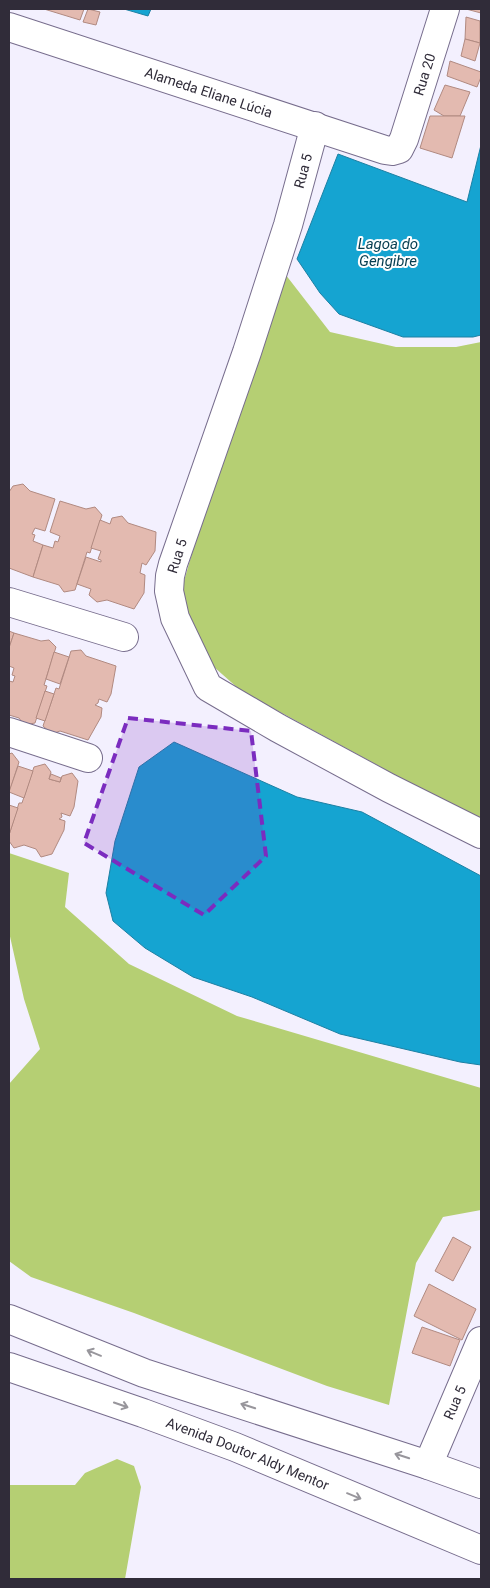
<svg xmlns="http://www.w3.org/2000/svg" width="490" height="1588" viewBox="0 0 490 1588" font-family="Roboto,sans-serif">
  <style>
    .green { fill: #b5cf73 }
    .water { fill: #15a4d1; stroke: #1d80a3 }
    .building { fill: #e3bab0; stroke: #b18a81 }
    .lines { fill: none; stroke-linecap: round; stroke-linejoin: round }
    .minor-casing { stroke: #776d8d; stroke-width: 30 }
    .tertiary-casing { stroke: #776d8d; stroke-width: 30 }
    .minor { stroke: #fff; stroke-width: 28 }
    .tertiary { stroke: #fff; stroke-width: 28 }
    .oneway { stroke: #98969c }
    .marked { fill: #7b2cbf; fill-opacity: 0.2; stroke: #7b2cbf; stroke-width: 4; stroke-dasharray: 10 6; stroke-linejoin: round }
    .labels { text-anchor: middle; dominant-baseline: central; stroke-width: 4; stroke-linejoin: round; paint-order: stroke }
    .street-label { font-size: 14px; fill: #302c39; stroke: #fff }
    .water-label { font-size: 15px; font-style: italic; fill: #063e51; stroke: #fff }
  </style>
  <rect width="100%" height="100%" fill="#f3f0fe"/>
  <!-- green -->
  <g class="green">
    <polygon points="282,270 330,332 396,347 456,347 481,342 481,822 240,690 205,659 179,598 208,499"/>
    <polygon points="9,853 69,873 65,907 129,964 237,1016 481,1088 481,1210 443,1217 416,1263 389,1405 327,1386 134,1313 31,1277 9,1261 9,1084 40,1049 24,999 9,932"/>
    <polygon points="117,1459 134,1466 141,1487 125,1579 9,1579 9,1485 75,1485 85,1473"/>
  </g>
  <!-- water -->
  <g class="water">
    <polygon points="124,9 151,9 148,16"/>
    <polygon points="481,145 481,335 473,337 403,337 339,314 320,293 297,259 338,154 467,202"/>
    <polygon points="174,742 297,797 362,812 481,876 481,1065 460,1062 340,1034 252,997 193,977 145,948 113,921 106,893 115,841 139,767"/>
  </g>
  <!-- building -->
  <g class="building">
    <polygon points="44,9 84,9 80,20"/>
    <polygon points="88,9 100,12 96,25 83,22"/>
    <polygon points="466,9 481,9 481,13"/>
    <polygon points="466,17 480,21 480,43 465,39"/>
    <polygon points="465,39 480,43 475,61 461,56"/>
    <polygon points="450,61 481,72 481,77 477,87 447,76"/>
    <polygon points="445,85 470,92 460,116 444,116 434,110"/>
    <polygon points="430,116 465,116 452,158 420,148"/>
    <polygon points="23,484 30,491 55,499 45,531 35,528 32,534 35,535 33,541 43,545 33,577 9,568 9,492 13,486"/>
    <polygon points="60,501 86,509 95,507 102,515 90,553 87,552 75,590 64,592 59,585 33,577 43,545 53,548 55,541 58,542 60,536 50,532"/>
    <polygon points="122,516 128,523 156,532 155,551 146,565 142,563 140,573 145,575 144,593 134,609 107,600 97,602 89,595 91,589 77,584 86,557 101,562 101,560 98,559 101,551 91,548 100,520 110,524 112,518"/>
    <polygon points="9,631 14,633 9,648"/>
    <polygon points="14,633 41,641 49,640 56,647 44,685 47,686 35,723 24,725 19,718 9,715 9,681 13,682 15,676 12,675 14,668 9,666 9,648"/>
    <polygon points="81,650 86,656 116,666 111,694 107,702 99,699 98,703 95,705 102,708 101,717 88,740 60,731 52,734 43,726 56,688 59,689 71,651"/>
    <polygon points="54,652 69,657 60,684 46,679"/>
    <polygon points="45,691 54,694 45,721 36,718"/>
    <polygon points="12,753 19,762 9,793 9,754"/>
    <polygon points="45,764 51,772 49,779 60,782 62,776 72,773 78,781 74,807 70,816 61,813 62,817 59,819 65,821 64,830 52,854 41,857 36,849 24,845 14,848 9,841 9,835 19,803 22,803 34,767"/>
    <polygon points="18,766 33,771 24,798 9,792"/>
    <polygon points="51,774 61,778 60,782 49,779"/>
    <polygon points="9,805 18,808 9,835"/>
    <polygon points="453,1237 471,1247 453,1281 435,1271"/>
    <polygon points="429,1284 476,1309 462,1340 414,1316"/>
    <polygon points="422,1327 460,1340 450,1366 412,1353"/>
  </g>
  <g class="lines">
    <!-- minor casing -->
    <g class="minor-casing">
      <g id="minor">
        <path id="s1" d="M 9,27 L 385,150 L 392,151 L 399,149 L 404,139 L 445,9"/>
        <polyline points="315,126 288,225 247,352 173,564 170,576 169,591 175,618 208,687 278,728 389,788 481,834"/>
        <polyline points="9,602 124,637"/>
        <polyline points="9,732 88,758"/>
        <path id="s2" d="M 428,1465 L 481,1341"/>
      </g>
    </g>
    <!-- tertiary casing -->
    <g class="tertiary-casing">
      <g id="tertiary">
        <polyline points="9,1319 144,1373 428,1465 481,1484"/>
        <path id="s3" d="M 9,1367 L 143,1413 L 235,1447 L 481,1550"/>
      </g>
    </g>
    <!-- minor -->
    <use href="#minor" class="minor"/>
    <!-- tertiary -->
    <use href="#tertiary" class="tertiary"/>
  </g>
  <!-- one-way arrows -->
  <defs><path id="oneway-shaft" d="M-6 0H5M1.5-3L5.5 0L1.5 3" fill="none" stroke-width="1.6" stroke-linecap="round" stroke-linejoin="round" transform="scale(1.25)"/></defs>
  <g class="oneway">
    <use href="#oneway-shaft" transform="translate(94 1353) rotate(-158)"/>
    <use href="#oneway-shaft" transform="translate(121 1405) rotate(19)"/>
    <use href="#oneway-shaft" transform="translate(248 1406) rotate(-162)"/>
    <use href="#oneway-shaft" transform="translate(402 1456) rotate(-162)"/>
    <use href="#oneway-shaft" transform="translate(354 1496) rotate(22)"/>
  </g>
  <!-- marked area -->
  <path class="marked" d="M 128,718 L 251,731 L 266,856 L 204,915 L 84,843 Z"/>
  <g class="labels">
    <!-- street labels -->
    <g class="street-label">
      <text stroke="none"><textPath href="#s1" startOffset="489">Rua 20</textPath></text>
      <text stroke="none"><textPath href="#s1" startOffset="210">Alameda Eliane Lúcia</textPath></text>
      <text transform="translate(303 171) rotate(-75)">Rua 5</text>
      <text transform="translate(177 556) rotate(-73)">Rua 5</text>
      <text stroke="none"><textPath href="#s2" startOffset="68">Rua 5</textPath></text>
      <text stroke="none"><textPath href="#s3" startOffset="254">Avenida Doutor Aldy Mentor</textPath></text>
    </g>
    <!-- water labels -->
    <g class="water-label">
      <text x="388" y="244">Lagoa do<tspan x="388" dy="17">Gengibre</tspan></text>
    </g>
  </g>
  <!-- border -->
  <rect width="490" height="1588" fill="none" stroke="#302c39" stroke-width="20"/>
</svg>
